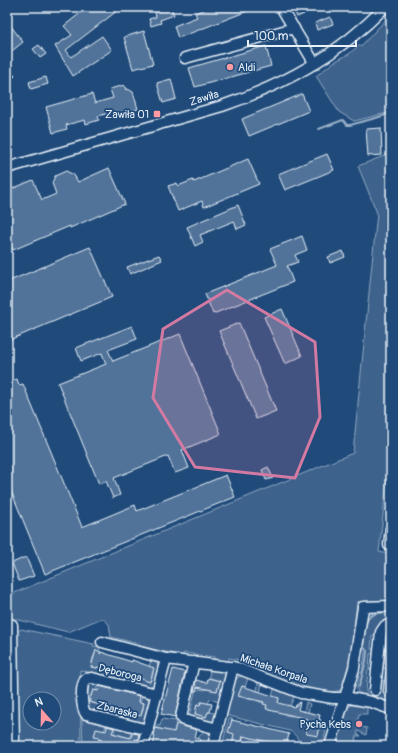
<svg xmlns="http://www.w3.org/2000/svg" width="398" height="753" viewBox="0 0 398 753" font-family="Pangolin,sans-serif">
  <style>
    .green { fill: #3c628c; stroke: #92aac2; fill-rule: evenodd }
    .lines { fill: none; stroke-linecap: round; stroke-linejoin: round }
    .stream { stroke: #9ab0c7; stroke-width: 2 }
    .building { fill: #517399; stroke: #e8f1f8 }
    .minor-casing { stroke: #e8f1f8; stroke-width: 13 }
    .minor { stroke: #1f4a7a; stroke-width: 10 }
    .marked { fill: #d37aa2; fill-opacity: 0.2; stroke: #d37aa2; stroke-width: 3; stroke-linejoin: round }
    .poi-dot { fill: #ff9aa2; stroke: #1f4a7a; stroke-width: 1.5 }
    .labels { text-anchor: middle; dominant-baseline: central; stroke-width: 3.5; stroke-linejoin: round; paint-order: stroke }
    .poi-label { font-size: 11px; fill: #e8f1f8; stroke: #1f4a7a; text-anchor: end }
    .street-label { font-size: 11px; fill: #e8f1f8; stroke: #1f4a7a }
  </style>
  <rect width="100%" height="100%" fill="#1f4a7a"/>
  <filter id="ink" filterUnits="userSpaceOnUse"><feTurbulence type="fractalNoise" baseFrequency=".025" numOctaves="2"/><feDisplacementMap in="SourceGraphic" scale="8" xChannelSelector="R" yChannelSelector="G"/><feConvolveMatrix kernelMatrix="1 2 1 2 8 2 1 2 1" color-interpolation-filters="sRGB"/></filter>
  <g filter="url(#ink)">
    <!-- green -->
    <g class="green">
      <polygon points="391,14 391,112 354,121 339,112 316,76 334,62 349,54 358,46 361,46"/>
      <path d="M 391,126 L 391,451 L 390,451 L 379,552 L 389,554 L 391,559 L 391,601 L 357,602 L 351,655 L 342,689 C 328,701 256,669 238,663 L 239,660 L 229,658 L 228,663 L 214,661 L 214,657 L 184,653 L 183,656 L 140,646 L 140,644 L 111,637 L 109,624 L 102,618 L 68,632 L 7,617 L 7,596 L 353,453 L 377,213 L 358,166 L 389,154 Z"/>
      <path d="M 381,610 L 391,610 L 391,622 L 377,636 L 372,636 L 371,649 L 376,649 L 375,654 L 370,654 L 369,669 L 374,670 L 368,670 L 366,692 L 377,693 L 377,698 C 355,693 354,695 360,672 L 362,672 L 365,652 L 361,651 C 363,634 360,614 381,610 Z"/>
      <path d="M 21,629 L 94,644 L 93,646 L 100,647 L 98,654 L 95,653 L 92,660 L 92,667 L 97,668 L 97,665 L 109,670 L 109,671 L 128,675 L 128,676 L 145,677 L 144,680 L 150,682 L 153,675 L 153,668 L 149,667 L 151,660 L 156,662 L 158,666 L 154,685 L 147,687 L 80,670 L 81,746 L 18,746 L 17,632 ZM 30,699 L 54,699 L 54,723 L 30,723 Z"/>
      <polygon points="391,630 391,633 388,634 385,664 387,664 386,667 391,668 391,669 381,668 386,631"/>
      <polygon points="209,669 220,670 225,675 219,702 210,699 208,704 201,702 200,705 197,704 195,714 206,717 208,712 216,713 214,720 212,723 189,717 195,692 189,690 196,691 199,689 205,690 206,689 217,691 220,681 210,678"/>
      <path d="M 242,676 L 248,678 L 245,687 L 242,686 L 239,696 L 252,700 L 255,690 L 257,691 L 258,682 L 262,684 L 258,701 L 267,705 L 266,709 L 269,710 L 278,703 L 279,698 L 272,697 L 274,689 L 294,697 L 290,706 L 287,705 L 285,715 L 292,716 L 304,712 L 306,702 L 310,704 L 306,722 L 310,723 L 306,732 L 307,734 L 319,728 L 326,730 L 324,739 L 307,746 L 299,746 C 299,737 295,735 290,731 L 225,715 L 234,681 L 235,681 L 238,677 Z"/>
      <polygon points="380,680 384,681 383,692 384,692 384,695 391,698 391,703 378,698"/>
      <path d="M 91,682 L 98,684 L 96,691 L 93,690 L 90,697 L 90,702 L 95,704 L 96,702 C 110,710 127,710 143,710 L 144,703 L 140,702 L 142,696 L 147,697 L 149,701 L 144,721 L 139,723 L 87,709 L 86,685 Z"/>
      <polygon points="352,705 367,707 367,714 359,714 357,726 367,728 366,735 358,731 357,734 361,736 356,736 355,743 364,745 364,746 333,746 348,707"/>
      <polygon points="229,718 232,719 229,732 235,733 232,746 222,746"/>
      <polygon points="82,719 106,725 104,731 95,736 99,737 98,739 102,740 100,745 101,746 83,746"/>
      <polygon points="162,719 177,721 174,731 179,732 180,725 187,726 184,736 174,746 164,730 154,727 155,725 160,726"/>
      <polygon points="115,727 131,731 130,738 114,733"/>
      <polygon points="204,731 208,732 210,736 207,746 203,746 204,742 201,741 198,738"/>
      <polygon points="244,736 284,746 241,746"/>
    </g>
    <g class="lines">
      <!-- stream -->
      <g class="stream">
        <polyline points="319,129 343,120 347,125 350,125 383,116 387,114 391,110"/>
        <path d="M 359,687 L 366,661 L 367,651 L 363,646 C 366,622 362,612 391,612"/>
      </g>
    </g>
    <!-- building -->
    <g class="building">
      <polygon points="88,7 122,7 66,50 71,57 102,36 112,50 73,76 55,46 72,35 64,26"/>
      <polygon points="171,7 174,15 160,20 161,23 151,26 149,19 156,17 155,12"/>
      <polygon points="211,7 258,7 178,38 174,26 197,17 195,13"/>
      <polygon points="293,7 301,7 304,14 297,17"/>
      <polygon points="330,17 333,24 317,30 315,23"/>
      <polygon points="7,21 23,42 7,55"/>
      <polygon points="144,31 153,64 133,69 124,37"/>
      <polygon points="39,45 46,54 40,58 33,49"/>
      <polygon points="266,46 271,66 195,87 189,68"/>
      <polygon points="7,67 15,76 7,83"/>
      <polygon points="46,77 48,84 31,89 29,82"/>
      <polygon points="171,79 176,99 163,103 157,83"/>
      <polygon points="124,85 126,90 128,89 133,92 138,109 118,115 117,111 98,116 99,120 86,124 85,120 66,125 67,129 53,133 46,107 92,94 95,103 113,98 110,89"/>
      <polygon points="302,94 309,111 249,136 242,119"/>
      <polygon points="381,128 382,155 368,156 366,129"/>
      <polygon points="327,154 334,170 285,190 278,174"/>
      <polygon points="248,159 259,184 204,207 202,201 178,211 168,186 177,183 178,186 193,180 194,182"/>
      <polygon points="109,168 125,204 70,228 70,226 13,250 7,236 7,191 33,180 42,200 56,194 52,183 55,176 66,171 74,175 78,182"/>
      <polygon points="238,205 246,225 237,229 234,221 200,235 203,242 195,246 187,227"/>
      <polygon points="302,236 307,250 295,255 298,262 287,266 293,282 213,314 205,294 277,265 270,249"/>
      <polygon points="90,247 112,297 7,341 7,282"/>
      <polygon points="343,251 345,257 330,263 328,257"/>
      <polygon points="159,255 162,260 130,274 127,267"/>
      <polygon points="282,309 302,356 285,364 264,317"/>
      <polygon points="239,323 276,411 256,419 219,331"/>
      <polygon points="132,326 137,339 108,350 113,361 180,334 221,434 182,450 189,468 175,473 168,456 114,478 120,495 113,498 106,481 99,484 58,383 106,364 102,353 81,361 76,348"/>
      <polygon points="17,379 19,385 23,384 82,527 135,505 137,511 226,475 235,497 45,574 7,481 7,383"/>
      <polygon points="268,467 273,478 266,480 262,470"/>
      <polygon points="26,557 34,576 19,581 12,563"/>
      <polygon points="96,650 101,652 100,654 101,652 132,662 132,660 154,668 150,682 144,680 144,679 97,667 97,668 91,667"/>
      <polygon points="387,662 391,662 391,698 384,695 384,692 383,692"/>
      <polygon points="173,669 185,672 175,717 161,714"/>
      <polygon points="208,678 220,681 217,691 197,687 196,691 194,691 196,680 207,683"/>
      <polygon points="99,686 140,696 139,702 144,703 141,716 89,702 93,690 98,691"/>
      <polygon points="242,686 279,698 278,703 294,707 300,702 298,710 320,715 319,719 321,720 318,736 307,734 306,732 308,723 306,722 307,719 269,710 266,708 267,705 263,704 264,702 238,696"/>
      <polygon points="201,702 212,704 210,712 208,712 206,717 195,714 197,704 200,705"/>
      <polygon points="232,720 289,734 286,746 243,736 241,746 232,746 234,734 228,732"/>
      <polygon points="176,724 197,730 195,738 200,739 204,746 153,746 155,735 153,735 155,728 174,732"/>
      <polygon points="107,726 114,728 112,733 122,736 131,738 132,733 139,734 138,740 135,739 134,746 124,746 112,743 111,746 100,746 102,740 98,739 99,737 94,736 96,729 106,731"/>
    </g>
    <g class="lines">
      <!-- minor casing -->
      <g class="minor-casing">
        <g id="minor">
          <polyline points="281,7 315,64"/>
          <polyline points="185,58 294,28"/>
          <path d="M 7,168 L 222,106 C 286,84 338,55 385,7"/>
          <polyline points="391,528 389,545 391,545"/>
          <polyline points="7,623 12,625 14,746"/>
          <polyline points="102,642 166,659 237,668 301,693 333,698 350,698 371,702 391,709"/>
          <polyline points="194,662 181,717 184,720 218,729"/>
          <polyline points="375,690 381,632 385,626 391,626"/>
          <path d="M 148,730 L 86,714 C 81,708 80,684 86,679 L 92,678 L 157,694"/>
          <polyline points="143,746 166,659"/>
          <polyline points="213,746 233,667"/>
          <polyline points="330,746 354,668 363,607 391,606"/>
        </g>
      </g>
      <!-- minor -->
      <use href="#minor" class="minor"/>
    </g>
  </g>
  <!-- marked area -->
  <path class="marked" d="M 227,290 L 315,342 L 320,417 L 295,478 L 195,467 L 153,398 L 163,329 Z"/>
  <!-- markers -->
  <g class="poi-dot">
    <circle cx="230" cy="67" r="4"/>
    <rect x="153" y="110" width="8" height="8" rx="2"/>
    <circle cx="359" cy="724" r="4"/>
  </g>
  <g class="labels">
    <!-- poi labels -->
    <g class="poi-label">
      <text x="238" y="67" text-anchor="start">Aldi</text>
      <text x="149" y="114">Zawiła 01</text>
      <text x="351" y="724">Pycha Kebs</text>
    </g>
    <!-- street labels -->
    <g class="street-label">
      <text transform="translate(204 98) rotate(-17)">Zawiła</text>
      <text transform="translate(274 669) rotate(19)">Michała Korpala</text>
      <text transform="translate(120 673) rotate(14)">Dęboroga</text>
      <text transform="translate(117 710) rotate(14)">Zbaraska</text>
    </g>
  </g>
  <!-- margin -->
  <rect width="398" height="753" fill="none" stroke="#1f4a7a" stroke-width="24"/>
  <rect x="12" y="12" width="374" height="729" fill="none" stroke="#e8f1f8" stroke-width="1.5" filter="url(#ink)"/>
  <!-- north arrow -->
  <g transform="translate(42 711) rotate(340)"><circle r="19" fill="#1f4a7a" stroke="#6f8dac"/>
  <path d="M0-3L7 15L0 10L-7 15Z" fill="#ff9aa2"/>
  <text y="-6" font-size="11" font-weight="bold" text-anchor="middle" fill="#e8f1f8">N</text>
  </g>
  <!-- scale -->
  <path d="M248 40v6h108v-6" fill="none" stroke="#e8f1f8" stroke-width="2"/>
  <text x="254" y="40" font-size="12" fill="#e8f1f8" stroke="#1f4a7a" stroke-width="3" paint-order="stroke">100 m</text>
</svg>
